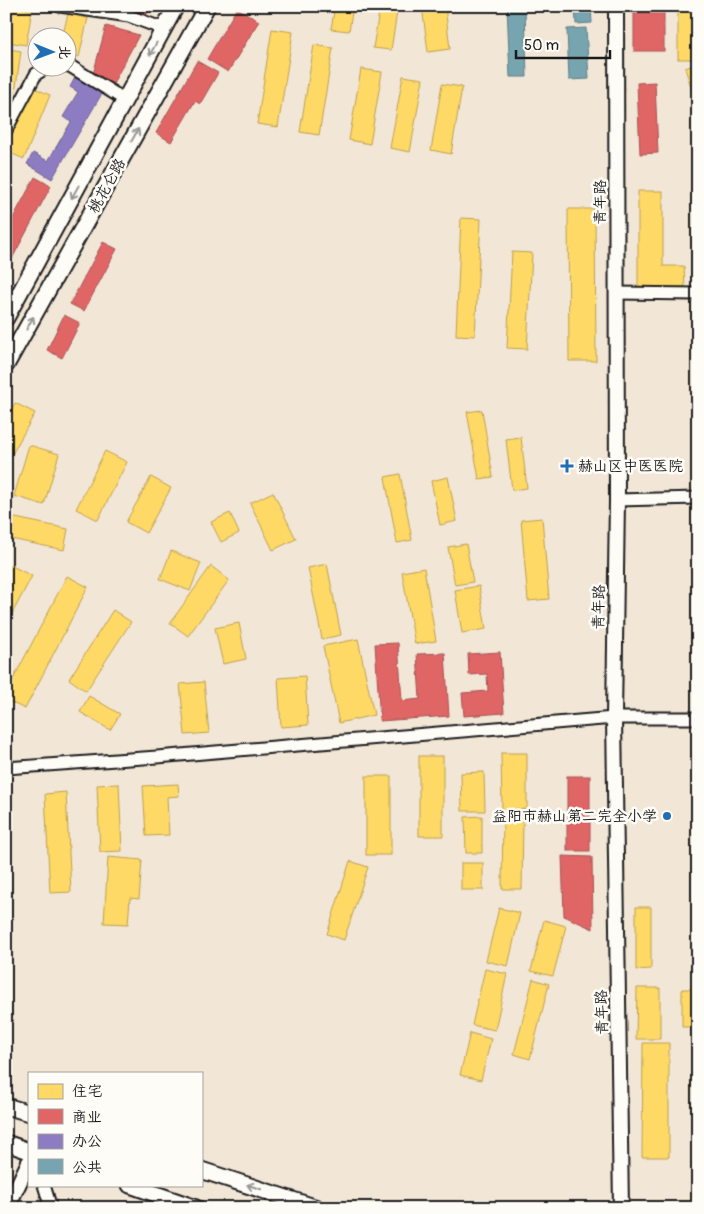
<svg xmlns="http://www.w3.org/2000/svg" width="704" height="1214" viewBox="0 0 704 1214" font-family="Pangolin,'LXGW WenKai TC',sans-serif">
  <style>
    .homes { fill: #ffd966; stroke: #bba050 }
    .shops { fill: #e06666; stroke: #a55050 }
    .offices { fill: #8e7cc3; stroke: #6c5f91 }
    .public { fill: #76a5af; stroke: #5b7c83 }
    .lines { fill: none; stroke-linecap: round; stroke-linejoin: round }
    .minor-casing { stroke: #1c1c1c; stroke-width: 15 }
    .tertiary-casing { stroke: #1c1c1c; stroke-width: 18 }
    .secondary-casing { stroke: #1c1c1c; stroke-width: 19 }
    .minor { stroke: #fdfcf7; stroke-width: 11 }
    .tertiary { stroke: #fdfcf7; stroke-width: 14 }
    .secondary { stroke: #fdfcf7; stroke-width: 15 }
    .oneway { stroke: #989794 }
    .poi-dot { fill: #1f6fb2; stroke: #fdfcf7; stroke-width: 2 }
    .labels { text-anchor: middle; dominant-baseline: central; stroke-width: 5; stroke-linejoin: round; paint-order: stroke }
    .street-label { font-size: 15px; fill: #1c1c1c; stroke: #fdfcf7 }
    .poi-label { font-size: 15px; fill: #1c1c1c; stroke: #fdfcf7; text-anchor: start }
  </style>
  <rect width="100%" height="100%" fill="#f2e6d7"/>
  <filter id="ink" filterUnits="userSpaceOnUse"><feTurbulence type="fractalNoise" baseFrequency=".02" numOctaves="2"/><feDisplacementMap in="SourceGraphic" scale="10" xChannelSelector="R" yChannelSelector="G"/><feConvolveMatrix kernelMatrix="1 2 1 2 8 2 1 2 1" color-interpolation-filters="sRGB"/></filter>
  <g filter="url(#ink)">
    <!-- homes -->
    <g class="homes">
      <polygon points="107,6 125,6 125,9"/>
      <polygon points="335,6 353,6 349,31 331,29"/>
      <polygon points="380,6 398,6 391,50 373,48"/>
      <polygon points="422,6 445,6 450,49 428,52"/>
      <rect x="678" y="6" width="20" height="53"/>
      <polygon points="14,7 32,10 26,45 8,42"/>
      <polygon points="68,14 88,18 79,57 68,54 68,38 62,38"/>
      <polygon points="272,29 293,32 278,127 257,124"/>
      <polygon points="314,45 333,48 319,135 300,132"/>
      <polygon points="9,49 21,51 12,115 6,114 6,66"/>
      <polygon points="698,64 698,106 697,106 685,68"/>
      <polygon points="361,69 382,72 370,144 349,140"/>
      <polygon points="403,76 423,79 410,152 390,148"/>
      <polygon points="442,84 462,87 451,154 431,150"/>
      <polygon points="32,87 50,95 24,159 6,151 6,150"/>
      <polygon points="638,191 663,191 663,266 684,266 685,287 638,287"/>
      <polygon points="568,209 595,209 596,361 569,361"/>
      <polygon points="461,218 481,219 475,336 456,335"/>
      <polygon points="512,252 532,253 527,349 507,348"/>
      <polygon points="15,403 35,413 6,465 6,419"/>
      <polygon points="482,410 493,477 479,479 467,412"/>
      <polygon points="521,437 527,488 512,490 506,439"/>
      <polygon points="29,445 59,454 44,505 14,496"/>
      <polygon points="105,451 127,462 98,520 76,509"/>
      <polygon points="400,474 412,540 397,543 385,477"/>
      <polygon points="151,477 171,488 146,533 126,522"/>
      <polygon points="448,477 457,521 440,525 431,481"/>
      <polygon points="273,492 296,539 273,550 250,503"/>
      <polygon points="230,513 239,533 221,542 211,522"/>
      <polygon points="6,516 68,529 64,550 6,538"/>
      <polygon points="542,518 549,599 528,601 521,520"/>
      <polygon points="466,544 473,582 455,585 448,547"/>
      <polygon points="171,551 201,563 190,591 160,579"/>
      <polygon points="327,564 341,635 322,639 308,568"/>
      <polygon points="10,565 32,576 6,625 6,573"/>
      <polygon points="211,566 229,580 188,636 170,623"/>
      <polygon points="424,568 436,641 415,644 402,572"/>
      <polygon points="67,576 88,587 25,709 6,700 6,693"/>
      <polygon points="479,586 486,629 462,633 455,590"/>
      <polygon points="113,610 131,622 86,691 69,679"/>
      <polygon points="239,623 246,659 223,664 215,628"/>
      <polygon points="358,639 374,715 339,723 323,646"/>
      <polygon points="305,676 308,725 281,727 278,678"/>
      <polygon points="204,682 209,733 185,735 180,684"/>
      <polygon points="89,696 120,714 110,730 80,712"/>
      <polygon points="501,753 527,753 527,809 502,810"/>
      <rect x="419" y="756" width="24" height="80"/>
      <polygon points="484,772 485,811 462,811 461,773"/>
      <rect x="366" y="776" width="25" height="79"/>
      <polygon points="119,784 122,851 100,852 97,785"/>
      <polygon points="178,784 179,796 167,797 169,835 146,836 143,786"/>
      <polygon points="66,792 71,892 50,893 45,794"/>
      <polygon points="482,816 482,853 466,853 465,817"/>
      <polygon points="503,816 523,816 522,889 502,889"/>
      <polygon points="108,857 142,860 139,899 130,898 128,924 104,923"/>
      <polygon points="350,861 368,867 344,940 327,934"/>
      <rect x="461" y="863" width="22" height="27"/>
      <polygon points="636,907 651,907 651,969 636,970"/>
      <polygon points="499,908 520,913 508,966 486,961"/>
      <polygon points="544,920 566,926 553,976 531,971"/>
      <polygon points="485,969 507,974 495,1030 472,1025"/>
      <polygon points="533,979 549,984 530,1059 514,1054"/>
      <polygon points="637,988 660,988 660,1039 636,1039"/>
      <polygon points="682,989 698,989 698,1040 691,1040 691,1027 682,1027"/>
      <polygon points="470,1033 491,1039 481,1080 460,1075"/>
      <polygon points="643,1043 669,1043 669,1157 642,1157"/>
      <rect x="692" y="1161" width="6" height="47"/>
    </g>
    <!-- shops -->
    <g class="shops">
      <polygon points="130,6 151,6 146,16"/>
      <rect x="634" y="6" width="26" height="4"/>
      <polygon points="237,8 259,21 228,72 207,59"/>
      <rect x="634" y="12" width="30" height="39"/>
      <polygon points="106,26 139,35 110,89 92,78"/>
      <polygon points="197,61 218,73 200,104 195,101 171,142 156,133"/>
      <polygon points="655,82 658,153 640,154 637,83"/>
      <polygon points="35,177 51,186 6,270 6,231"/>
      <polygon points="103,242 117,249 84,311 70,304"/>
      <polygon points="64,315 80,323 62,358 47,350"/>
      <polygon points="398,643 402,701 420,699 417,654 445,653 449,716 380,721 375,644"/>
      <polygon points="500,652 504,713 464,716 462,693 488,691 487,674 469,675 468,654"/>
      <rect x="567" y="776" width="23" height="75"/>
      <polygon points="562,856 592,857 593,929 564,916"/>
    </g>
    <!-- offices -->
    <polygon class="offices" points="77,74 104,90 52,179 27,164 33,153 48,161 71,122 63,117 78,92 70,87"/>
    <!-- public -->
    <g class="public">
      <polygon points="507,6 591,6 592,23 576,24 575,6 525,8 527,77 510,77"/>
      <polygon points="586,28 589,79 569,80 567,29"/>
    </g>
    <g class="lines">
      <!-- minor casing -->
      <g class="minor-casing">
        <g id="minor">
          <polyline points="60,6 129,16 164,29"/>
          <polyline points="68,66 70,66 125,100"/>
          <polyline points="6,130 36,74 46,68"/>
          <polyline points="616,293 698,294"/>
          <polyline points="617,500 698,498"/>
          <polyline points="6,768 157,757 614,718 698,718"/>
          <polyline points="44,1185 51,1208"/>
        </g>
      </g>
      <!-- tertiary casing -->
      <g class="tertiary-casing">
        <g id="tertiary">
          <polyline points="616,6 617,500 614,718 621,1208"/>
          <polyline points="7,1208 29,1162"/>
        </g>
      </g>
      <!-- secondary casing -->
      <g class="secondary-casing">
        <g id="secondary">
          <polyline points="6,318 176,6"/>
          <polyline points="6,365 207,6"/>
          <polyline points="6,1106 29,1113"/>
          <polyline points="6,1143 29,1151"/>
          <polyline points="201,1170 317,1208"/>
          <polyline points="130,1185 196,1208"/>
        </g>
      </g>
      <!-- minor -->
      <use href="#minor" class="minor"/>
      <!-- tertiary -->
      <use href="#tertiary" class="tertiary"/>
      <!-- secondary -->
      <use href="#secondary" class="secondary"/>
    </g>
    <!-- one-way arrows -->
    <defs><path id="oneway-shaft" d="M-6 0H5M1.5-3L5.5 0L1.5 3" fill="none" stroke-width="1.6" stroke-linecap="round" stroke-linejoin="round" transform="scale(1.25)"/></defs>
    <g class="oneway">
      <use href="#oneway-shaft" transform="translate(153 49) rotate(119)"/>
      <use href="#oneway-shaft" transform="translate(135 135) rotate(-61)"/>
      <use href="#oneway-shaft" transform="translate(75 192) rotate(119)"/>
      <use href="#oneway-shaft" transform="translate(30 323) rotate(-61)"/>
      <use href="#oneway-shaft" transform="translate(254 1187) rotate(-162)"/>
    </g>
  </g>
  <!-- markers -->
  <g class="poi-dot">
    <path d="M564.5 458.5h5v5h5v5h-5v5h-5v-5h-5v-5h5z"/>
    <circle cx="667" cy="816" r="5"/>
  </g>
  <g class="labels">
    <!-- street labels -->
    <g class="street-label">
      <text transform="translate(107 186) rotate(-61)">桃花仑路</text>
      <text transform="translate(600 202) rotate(-90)">青年路</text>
      <text transform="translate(599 607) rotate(-89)">青年路</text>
      <text transform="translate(602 1012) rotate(-91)">青年路</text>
    </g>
    <!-- poi labels -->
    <g class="poi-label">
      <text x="578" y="466">赫山区中医医院</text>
      <text x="657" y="816" text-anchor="end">益阳市赫山第二完全小学</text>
    </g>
  </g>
  <!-- margin -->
  <rect width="704" height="1214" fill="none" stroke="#fdfcf7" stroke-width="25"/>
  <rect x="12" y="12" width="679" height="1189" fill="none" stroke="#1c1c1c" stroke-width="2" filter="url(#ink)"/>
  <!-- legend -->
  <rect x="28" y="1072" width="175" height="115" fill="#fdfcf7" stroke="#a3a29f"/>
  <rect x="38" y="1084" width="25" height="15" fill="#ffd966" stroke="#a3a29f"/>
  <text x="72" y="1096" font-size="15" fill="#1c1c1c">住宅</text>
  <rect x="38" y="1109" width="25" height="15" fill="#e06666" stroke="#a3a29f"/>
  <text x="72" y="1122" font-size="15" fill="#1c1c1c">商业</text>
  <rect x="38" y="1134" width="25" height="15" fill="#8e7cc3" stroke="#a3a29f"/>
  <text x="72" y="1146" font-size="15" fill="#1c1c1c">办公</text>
  <rect x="38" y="1159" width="25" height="15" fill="#76a5af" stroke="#a3a29f"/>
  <text x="72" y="1172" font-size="15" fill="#1c1c1c">公共</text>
  <!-- north arrow -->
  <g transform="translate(52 52) rotate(91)"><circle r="24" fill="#fdfcf7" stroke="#a3a29f"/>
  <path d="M0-4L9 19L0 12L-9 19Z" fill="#1f6fb2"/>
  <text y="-8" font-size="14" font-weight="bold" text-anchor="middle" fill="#1c1c1c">北</text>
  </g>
  <!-- scale -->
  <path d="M516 50v8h94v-8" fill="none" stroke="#1c1c1c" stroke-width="2.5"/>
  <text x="524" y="50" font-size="15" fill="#1c1c1c" stroke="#fdfcf7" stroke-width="4" paint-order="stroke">50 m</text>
</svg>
